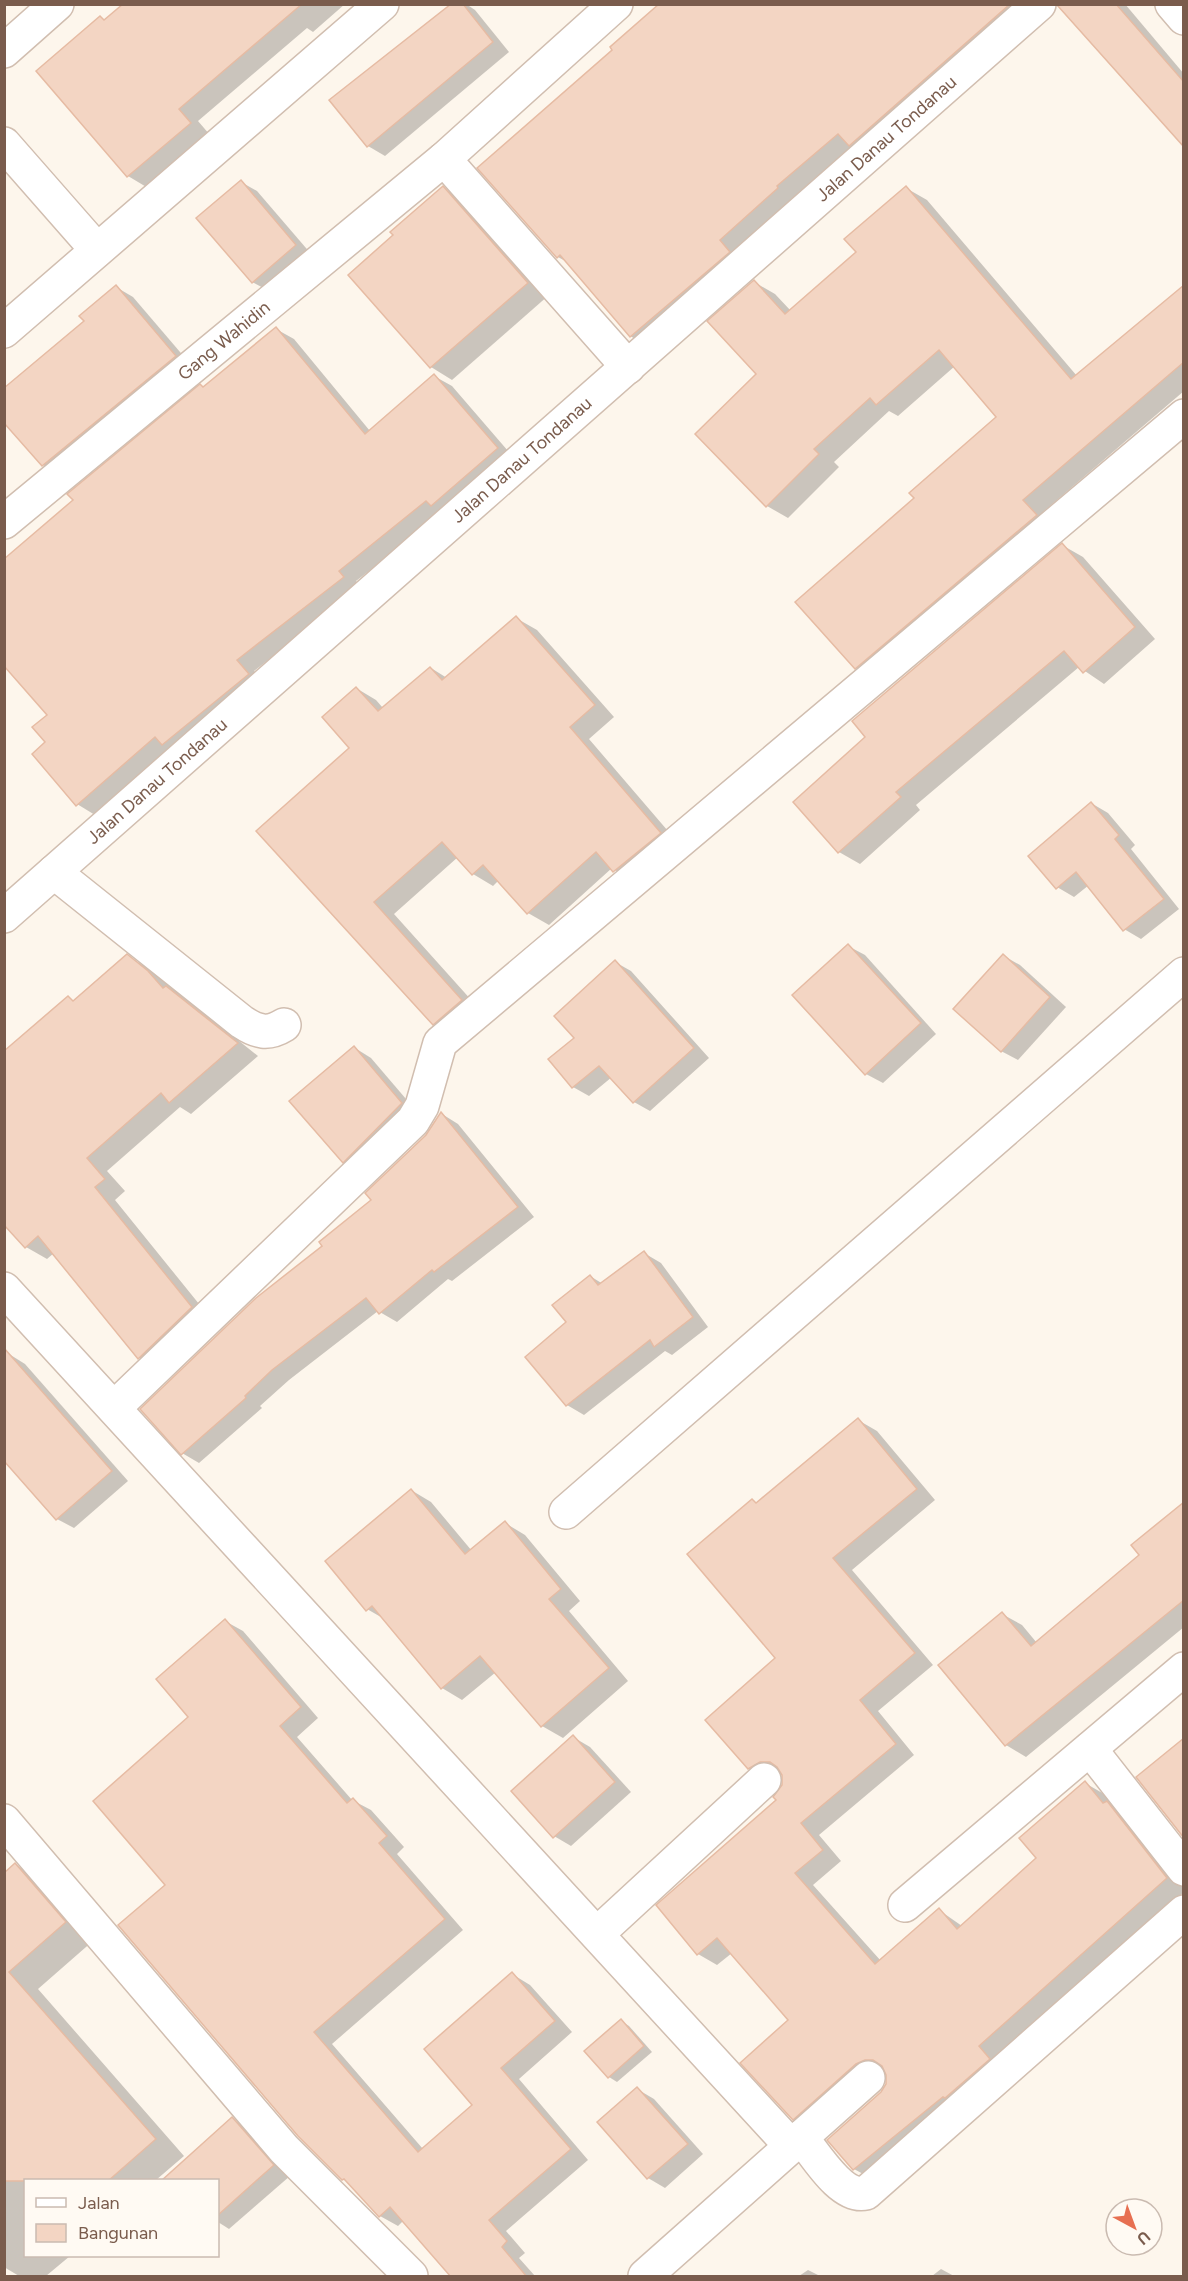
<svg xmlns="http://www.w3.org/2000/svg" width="1188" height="2281" viewBox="0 0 1188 2281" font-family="Figtree,sans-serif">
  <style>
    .shadow { fill: #0003 }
    .building { fill: #f3d5c3; stroke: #e6bba3; stroke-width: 1.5 }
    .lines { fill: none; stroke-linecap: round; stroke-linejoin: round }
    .minor-casing { stroke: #d1beb0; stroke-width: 36 }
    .minor { stroke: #fff; stroke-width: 33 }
    .labels { text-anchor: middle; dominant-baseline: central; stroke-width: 4.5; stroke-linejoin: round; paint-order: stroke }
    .street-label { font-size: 18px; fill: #7a5c4d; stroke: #fffaf3 }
  </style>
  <rect width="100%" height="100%" fill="#fdf6ec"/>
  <!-- shadow -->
  <g class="shadow">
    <polygon points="125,4 345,4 313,32 307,28 198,121 210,135 148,188 128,176 38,71 100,18 106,21"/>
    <polygon points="453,4 466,4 475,10 509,52 385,156 368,146"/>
    <polygon points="662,4 1043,4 650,347 630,336 567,262 558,257 614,50"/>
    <polygon points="1078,4 1125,4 1184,74 1184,145 1067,14"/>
    <polygon points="241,182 257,191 312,255 269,291 252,282"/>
    <polygon points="443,188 464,200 549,295 452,380 431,367 396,236"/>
    <polygon points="906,188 927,200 1077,376 1184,287 1184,391 1043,512 1057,528 876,680 856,668 916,498 999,417 955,366 898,416 889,411 834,462 839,467 788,518 767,506 754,282 775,294 791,311 858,252"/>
    <polygon points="116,287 133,297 192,366 60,474 43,465 86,321"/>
    <polygon points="276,329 294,339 370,431 434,376 452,386 515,459 356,581 361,588 254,671 266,685 95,815 77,804 47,742 49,715 204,388"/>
    <polygon points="1062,545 1083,557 1155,639 1104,684 1079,667 916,805 920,810 860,864 839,852 795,802 867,737"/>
    <polygon points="516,618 537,630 614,717 589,739 680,845 635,883 612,868 549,925 528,913 499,880 493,886 473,874 458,857 394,914 482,1012 454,1035 434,1023 258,831 351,748 356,688 376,700 383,708 431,668 447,678"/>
    <polygon points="1091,803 1108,813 1135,845 1131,849 1179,909 1141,939 1124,929 1089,885 1074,897 1057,887"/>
    <polygon points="848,946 865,955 936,1034 883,1083 866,1074"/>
    <polygon points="127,956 148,968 258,1056 191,1114 180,1107 107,1171 125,1191 115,1200 212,1320 160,1370 139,1358 54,1253 47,1259 26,1247 68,998 75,1002"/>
    <polygon points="1004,956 1020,965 1066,1007 1018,1060 1001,1051"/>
    <polygon points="615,962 631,971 709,1058 650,1111 634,1102 612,1077 589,1096 573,1087 576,1038"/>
    <polygon points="355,1048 371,1058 418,1113 360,1171 344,1161"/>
    <polygon points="442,1114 458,1124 534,1217 452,1281 448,1279 397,1322 378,1311 289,1380 260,1406 262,1408 199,1463 182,1453 324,1246 373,1200"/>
    <polygon points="644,1253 661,1263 708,1327 672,1355 665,1351 584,1415 567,1405 568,1322 590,1276 603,1284"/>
    <polygon points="9,1354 25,1364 128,1481 74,1528 57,1519"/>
    <polygon points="858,1420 877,1431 935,1500 852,1570 933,1665 878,1711 914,1755 819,1835 841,1861 813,1885 881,1961 939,1910 962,1926 1038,1858 1085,1783 1104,1794 1115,1807 1126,1814 1184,1887 1184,1892 997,2058 874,2180 854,2169 829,2140 882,2093 887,2085 886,2070 876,2074 813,2130 793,2119 790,2020 732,1953 717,1965 698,1954 783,1785 784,1775 781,1772 769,1779 749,1768 777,1658 752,1501 757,1504"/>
    <polygon points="411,1490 431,1502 472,1551 505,1523 525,1535 580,1601 569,1611 628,1681 563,1738 542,1726 496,1672 462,1700 442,1688 386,1620 367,1609"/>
    <polygon points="1184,1504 1184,1627 1026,1757 1006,1745 940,1666 1002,1614 1022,1625 1037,1643 1141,1555"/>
    <polygon points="225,1621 243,1631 318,1718 297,1737 352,1800 371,1810 404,1847 397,1854 463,1930 332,2044 423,2149 474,2105 512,1974 530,1985 572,2032 519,2079 588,2160 506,2231 525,2253 519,2258 535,2276 453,2276 404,2220 398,2226 380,2216 350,2184 343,2179 167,1885 191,1717"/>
    <polygon points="573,1737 590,1747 631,1792 571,1846 554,1836"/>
    <polygon points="16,1865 45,1882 94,1940 38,1989 184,2156 156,2180 26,2180 26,2256 70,2256 46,2276 19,2276 4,2267 4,1875"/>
    <polygon points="621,2021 629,2026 652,2052 617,2082 609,2077"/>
    <polygon points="637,2089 654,2099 703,2154 665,2188 648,2178 599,2122"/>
    <polygon points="232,2119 249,2129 290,2176 229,2229 218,2222 218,2180"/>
    <polygon points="941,2269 954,2276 932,2276"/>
    <polygon points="808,2270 820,2276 799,2276"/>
  </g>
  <!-- building -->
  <g class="building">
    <polygon points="123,4 302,4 179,109 191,123 127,177 36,71 100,16 104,20"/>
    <polygon points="451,4 463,4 493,42 367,147 329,100"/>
    <polygon points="659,4 1010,4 849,146 838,134 777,186 778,188 720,240 730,252 630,337 560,255 557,258 477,168 612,50 610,47"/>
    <polygon points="1116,4 1184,82 1184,147 1057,5"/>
    <polygon points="241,180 296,245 252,283 196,218"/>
    <polygon points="443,186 528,283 430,368 348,275 393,235 390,232"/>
    <polygon points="906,186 1071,379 1184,285 1184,362 1023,500 1037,515 855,669 795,602 914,498 909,493 996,417 939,350 876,405 870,398 814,449 819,454 766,507 695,434 756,374 707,321 754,280 785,314 856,252 844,239"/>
    <polygon points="116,285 176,356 42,466 4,423 4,388 84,321 79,316"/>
    <polygon points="276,327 365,434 434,374 498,448 431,506 426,501 339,571 344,577 237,660 249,674 162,745 155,737 76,806 32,754 45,742 32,727 47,715 4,666 4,559 73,500 67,494 200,384 203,387"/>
    <polygon points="1062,543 1135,627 1083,673 1064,651 896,792 901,797 838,853 793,802 865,737 852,721"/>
    <polygon points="516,616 595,705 570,727 661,833 613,872 596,852 527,914 483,865 472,875 442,842 374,902 462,1000 433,1025 256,831 349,748 322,717 356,687 378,711 430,667 442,680"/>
    <polygon points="1091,802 1119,835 1115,839 1164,899 1123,931 1076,872 1056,889 1028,856"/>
    <polygon points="848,944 921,1023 865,1075 792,995"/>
    <polygon points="127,954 148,971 163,988 166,986 238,1043 169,1103 161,1093 87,1158 105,1179 95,1187 192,1307 138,1359 38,1236 25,1248 4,1225 4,1051 68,996 73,1001"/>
    <polygon points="1003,954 1050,997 1001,1052 953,1009"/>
    <polygon points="615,960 694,1048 633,1103 599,1066 572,1088 548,1059 574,1038 554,1016"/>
    <polygon points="354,1046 402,1103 343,1163 289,1101"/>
    <polygon points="441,1112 518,1207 434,1272 432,1270 379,1314 366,1298 272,1370 245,1396 246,1398 181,1455 140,1409 256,1298 322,1246 319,1242 371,1200 365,1193 426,1135"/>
    <polygon points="644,1251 693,1317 654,1347 650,1340 566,1406 525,1357 566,1322 552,1305 590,1275 598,1285"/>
    <polygon points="4,1348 112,1471 56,1520 4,1461"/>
    <polygon points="858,1418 917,1489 833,1558 915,1653 860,1700 896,1744 801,1823 823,1850 795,1873 875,1964 939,1908 957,1929 1036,1858 1019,1838 1085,1781 1103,1803 1107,1801 1167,1878 979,2046 990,2059 945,2098 943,2097 853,2170 827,2140 881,2092 886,2084 886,2075 882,2066 873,2060 865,2060 856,2064 793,2120 740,2063 788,2020 717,1938 697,1955 656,1905 776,1800 773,1797 782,1785 782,1775 777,1767 770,1762 760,1762 748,1769 705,1720 775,1658 687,1554 752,1499 756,1503"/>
    <polygon points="411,1489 465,1554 505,1521 561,1589 549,1599 609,1668 541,1727 480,1656 441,1689 372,1606 366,1611 325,1561"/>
    <polygon points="1184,1502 1184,1600 1005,1746 938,1665 1002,1612 1031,1646 1139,1555 1131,1545"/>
    <polygon points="225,1619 301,1707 280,1726 347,1803 353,1798 387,1836 379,1843 445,1919 314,2032 418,2152 472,2105 424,2049 512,1972 555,2021 501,2068 571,2149 489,2220 507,2241 502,2247 527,2277 451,2277 390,2207 379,2217 344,2179 342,2180 298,2136 118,1925 165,1885 93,1801 188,1717 156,1679"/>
    <polygon points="573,1735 615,1782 553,1838 511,1791"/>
    <polygon points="1184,1738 1184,1838 1136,1777"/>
    <polygon points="15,1863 66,1922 9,1972 156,2139 108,2181 4,2181 4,1873"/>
    <polygon points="621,2019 644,2046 608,2078 584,2051"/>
    <polygon points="637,2087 688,2144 647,2179 597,2122"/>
    <polygon points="232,2117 274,2165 218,2215 218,2181 161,2181"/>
  </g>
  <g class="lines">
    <!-- minor casing -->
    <g class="minor-casing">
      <g id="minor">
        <polyline points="1172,4 1184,18"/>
        <polyline points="4,51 57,4"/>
        <polyline points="4,144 97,250"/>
        <polyline points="444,159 628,367"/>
        <polyline points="4,331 382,4"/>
        <path id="s1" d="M 4,522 L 444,159 L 616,4"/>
        <path d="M 54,872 L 242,1022 C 257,1032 268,1035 284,1025"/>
        <path id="s2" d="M 4,916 L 1039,4"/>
        <polyline points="4,1289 791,2146"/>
        <polyline points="114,1408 413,1121 422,1106 440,1043 1184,416"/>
        <polyline points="566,1512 1184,974"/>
        <polyline points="1090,1749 1184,1869"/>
        <polyline points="4,1821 284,2149 411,2276"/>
        <polyline points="905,1905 1184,1669"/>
        <polyline points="597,1934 764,1780"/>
        <path d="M 801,2137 C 816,2155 841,2199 866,2193 L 1184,1912"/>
        <polyline points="645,2276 868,2078"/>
      </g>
    </g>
    <!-- minor -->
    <use href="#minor" class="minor"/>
  </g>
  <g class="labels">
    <!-- street labels -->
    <g class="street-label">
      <text stroke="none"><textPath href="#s2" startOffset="1176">Jalan Danau Tondanau</textPath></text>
      <text stroke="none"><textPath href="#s1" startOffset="285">Gang Wahidin</textPath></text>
      <text stroke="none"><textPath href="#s2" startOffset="690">Jalan Danau Tondanau</textPath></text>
      <text stroke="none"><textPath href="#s2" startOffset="204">Jalan Danau Tondanau</textPath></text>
    </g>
  </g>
  <!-- border -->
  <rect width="1188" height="2281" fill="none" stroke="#7a5c4d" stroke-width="12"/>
  <!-- legend -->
  <rect x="24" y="2179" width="195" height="78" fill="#fffaf3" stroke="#cabbb1" stroke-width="1.5"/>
  <rect x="36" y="2198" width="30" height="9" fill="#ffffff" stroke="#cabbb1" stroke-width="1.5"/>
  <text x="78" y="2209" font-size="18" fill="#7a5c4d">Jalan</text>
  <rect x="36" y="2224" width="30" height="18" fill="#f3d5c3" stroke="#cabbb1" stroke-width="1.5"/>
  <text x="78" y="2239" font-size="18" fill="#7a5c4d">Bangunan</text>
  <!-- north arrow -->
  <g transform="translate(1134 2227) rotate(139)"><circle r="28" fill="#fffaf3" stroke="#cabbb1" stroke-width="1.5"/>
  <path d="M0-4.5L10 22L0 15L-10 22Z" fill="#e76f51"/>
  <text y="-9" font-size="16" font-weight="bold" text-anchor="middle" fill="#7a5c4d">U</text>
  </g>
</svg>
